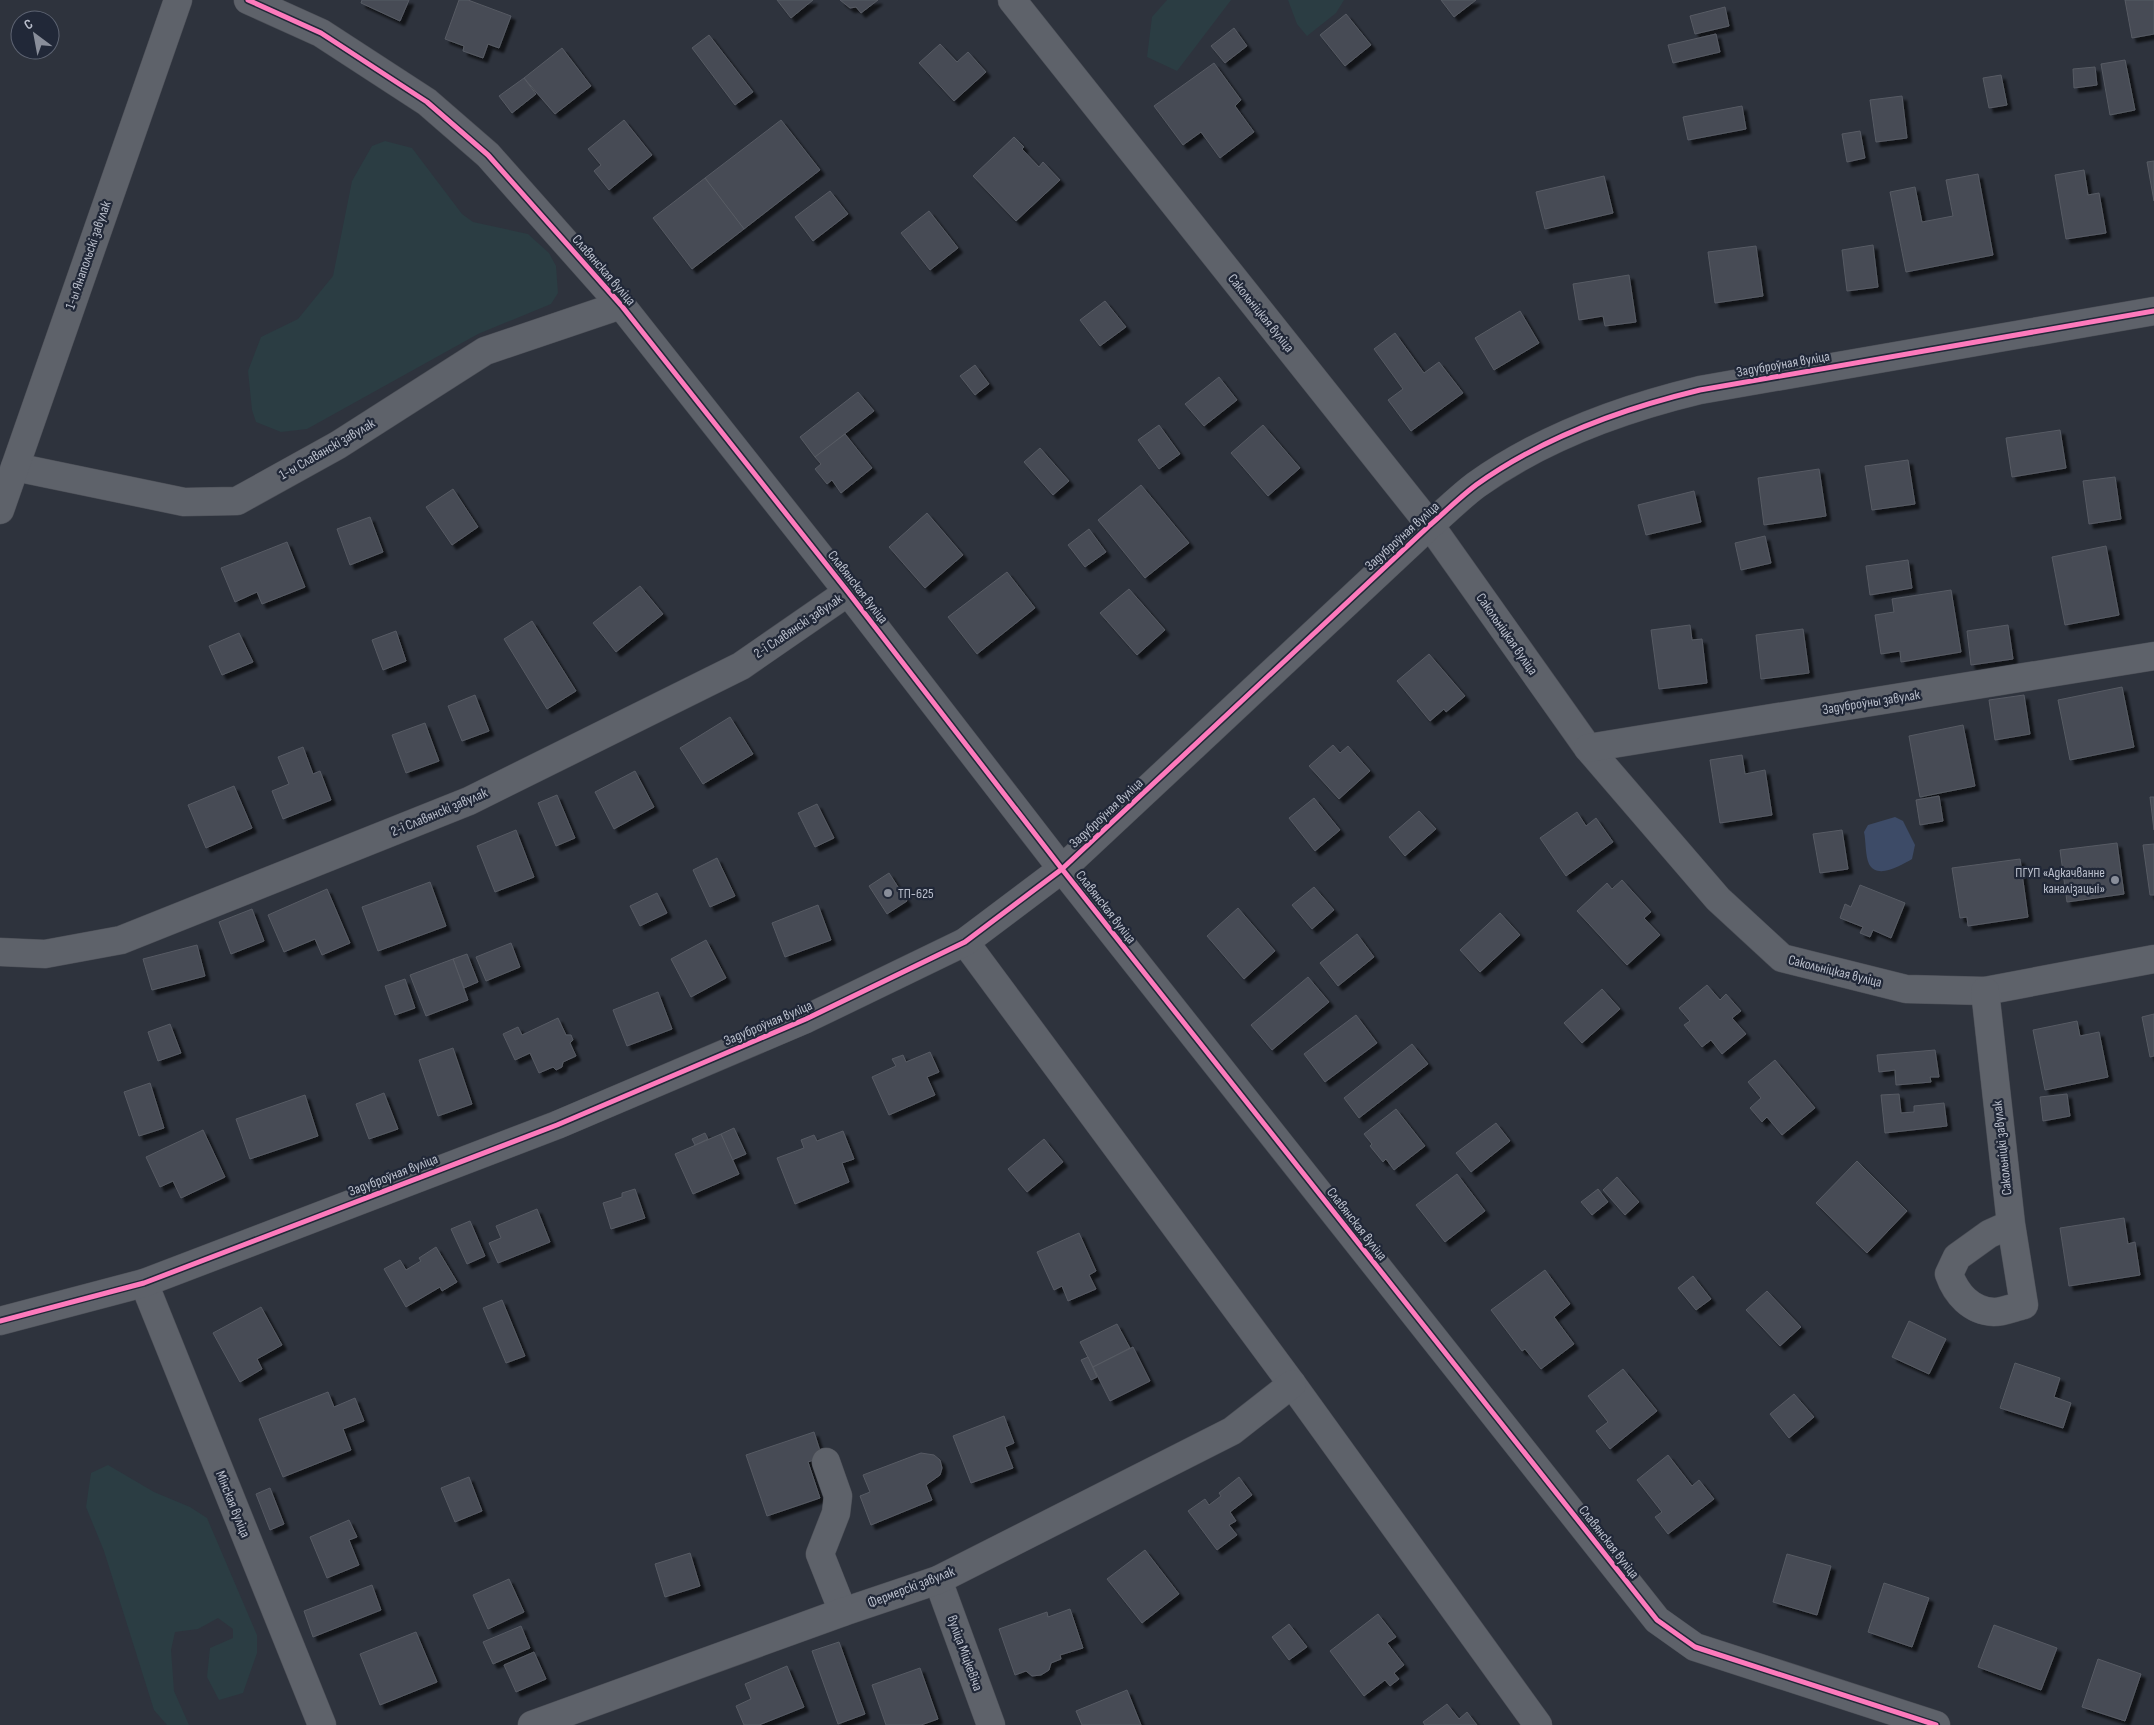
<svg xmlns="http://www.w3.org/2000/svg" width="2154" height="1725" viewBox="0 0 2154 1725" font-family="'Sofia Sans Condensed',sans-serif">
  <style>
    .green { fill: #2b3d43 }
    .water { fill: #3d4b67 }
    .building { fill: #474b54; stroke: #575b64; filter: url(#shadow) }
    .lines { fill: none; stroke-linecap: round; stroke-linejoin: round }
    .minor-casing { stroke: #4b4e56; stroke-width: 29 }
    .minor { stroke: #5e626a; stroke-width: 28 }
    .cycleway-casing { stroke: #212838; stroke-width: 8 }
    .cycleway { stroke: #fd7abc; stroke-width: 5 }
    .poi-dot { fill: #898e9a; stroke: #212838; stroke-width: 2 }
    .labels { text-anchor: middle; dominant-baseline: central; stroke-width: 4.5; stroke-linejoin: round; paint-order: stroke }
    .street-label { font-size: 14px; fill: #babfcc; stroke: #212838 }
    .poi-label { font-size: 14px; fill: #babfcc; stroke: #212838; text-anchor: end }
  </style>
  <defs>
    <filter id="shadow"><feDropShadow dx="4.5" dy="4.5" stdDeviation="1" flood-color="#0009"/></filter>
  </defs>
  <rect width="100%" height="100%" fill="#2e333d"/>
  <!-- green -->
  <g class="green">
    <polygon points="1167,0 1231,0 1177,71 1147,57 1152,17"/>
    <polygon points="1288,0 1344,0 1336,13 1307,36 1297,24"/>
    <polygon points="385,141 412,148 462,214 473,222 528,234 549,253 556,266 558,293 551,304 478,334 307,429 281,432 256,422 252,410 248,371 261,337 298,319 333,276 352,181 372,146"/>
    <polygon points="108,1465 154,1492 190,1507 207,1518 257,1635 257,1653 243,1693 219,1700 207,1677 210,1648 233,1638 233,1629 218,1618 198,1629 175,1632 171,1650 174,1691 189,1725 167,1725 154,1710 104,1551 86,1507 91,1473"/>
  </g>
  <!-- water -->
  <path class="water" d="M 1895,817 L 1903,821 L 1915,845 L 1912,859 C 1902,865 1877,880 1869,864 C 1865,855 1866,841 1864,832 L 1868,825 Z"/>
  <!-- building -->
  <g class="building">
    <polygon points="362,0 409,0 400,21 361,3"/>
    <polygon points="459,0 468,0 511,16 499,48 488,44 483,58 463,51 464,46 445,39"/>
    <polygon points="777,0 813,0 791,18"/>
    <polygon points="840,0 878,0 861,13 856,7 850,8"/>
    <polygon points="1441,0 1476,0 1454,17"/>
    <polygon points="2125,0 2154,0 2154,34 2132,38"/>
    <polygon points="1725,7 1729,26 1695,34 1690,16"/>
    <polygon points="1346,14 1371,45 1345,66 1320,35"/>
    <polygon points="1234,28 1247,46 1225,63 1211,46"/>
    <polygon points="1716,34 1720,52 1673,63 1668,45"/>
    <polygon points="709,35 753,92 735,105 692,48"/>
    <polygon points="940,44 957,62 968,52 986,72 954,101 919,63"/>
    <polygon points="562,48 591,86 555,114 524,78"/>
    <polygon points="2125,60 2135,110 2110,115 2101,64"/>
    <polygon points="1214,63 1241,100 1235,106 1254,132 1220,158 1201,132 1183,145 1154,106"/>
    <polygon points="2095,67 2097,85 2074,88 2073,69"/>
    <polygon points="2001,75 2007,105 1989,108 1983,78"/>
    <polygon points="524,78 536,94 512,113 499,96"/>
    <polygon points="1902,96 1907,138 1876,142 1870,100"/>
    <polygon points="1742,106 1746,129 1688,140 1683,117"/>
    <polygon points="624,120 652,155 609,190 594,171 601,165 588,149"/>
    <polygon points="781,120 820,170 744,229 705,178"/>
    <polygon points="1860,131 1865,158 1847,162 1842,134"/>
    <polygon points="1014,137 1024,147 1022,149 1039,167 1043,162 1060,180 1016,221 973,176"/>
    <polygon points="2154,161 2154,201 2147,162"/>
    <polygon points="2084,170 2088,195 2099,193 2106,233 2066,239 2055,175"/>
    <polygon points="1978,174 1993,255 1906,272 1890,192 1915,187 1922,222 1953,216 1946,180"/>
    <polygon points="1604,176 1613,213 1545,229 1536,192"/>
    <polygon points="705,178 744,229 692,269 653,218"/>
    <polygon points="830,191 848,214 813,241 795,217"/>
    <polygon points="929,211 958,248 930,270 901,233"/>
    <polygon points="1873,245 1878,287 1847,291 1842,250"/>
    <polygon points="1756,246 1763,296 1715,303 1708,252"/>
    <polygon points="1629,275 1636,322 1605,326 1603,316 1579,320 1573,284"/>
    <polygon points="1105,301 1126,327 1100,346 1080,320"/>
    <polygon points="1520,311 1539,343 1494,370 1475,338"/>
    <polygon points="1395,333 1424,373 1439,362 1463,393 1411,431 1388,400 1403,389 1374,349"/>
    <polygon points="975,365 989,384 975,395 960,376"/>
    <polygon points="1219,377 1237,400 1204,426 1185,404"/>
    <polygon points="858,392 874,411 815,457 800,437"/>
    <polygon points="1159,425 1180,454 1159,469 1138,440"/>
    <polygon points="1263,425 1300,468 1268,496 1231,453"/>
    <polygon points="2060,430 2066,468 2012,477 2006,438"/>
    <polygon points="845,434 872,468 841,493 832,480 827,484 815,469 821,464 815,457"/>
    <polygon points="1040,448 1069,481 1053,495 1024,462"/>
    <polygon points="1908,460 1915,504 1872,510 1865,466"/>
    <polygon points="1819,469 1826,516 1764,525 1758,478"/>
    <polygon points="2115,477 2121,519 2089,524 2083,481"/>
    <polygon points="1141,485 1189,543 1145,578 1098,520"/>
    <polygon points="453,489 478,527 452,545 426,507"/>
    <polygon points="1694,491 1701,522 1646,535 1638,505"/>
    <polygon points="927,513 963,555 925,588 889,547"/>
    <polygon points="370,517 383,552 350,565 337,529"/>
    <polygon points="1089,529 1106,552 1085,567 1068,545"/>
    <polygon points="1765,536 1771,563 1741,570 1735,543"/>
    <polygon points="287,542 305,587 262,604 257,592 235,602 221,568"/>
    <polygon points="2106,546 2119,615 2065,625 2052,557"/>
    <polygon points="1908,560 1912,588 1870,595 1866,566"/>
    <polygon points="1007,572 1035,608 977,654 948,617"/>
    <polygon points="640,586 663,614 616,652 593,623"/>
    <polygon points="1129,589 1165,630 1137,655 1100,613"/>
    <polygon points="1951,590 1961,652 1901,662 1900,651 1881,654 1875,615 1894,612 1892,599"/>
    <polygon points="532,621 576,691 547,709 504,639"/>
    <polygon points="1690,625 1692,640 1702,639 1707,683 1659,689 1651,630"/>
    <polygon points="2008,625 2013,659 1971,665 1967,631"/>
    <polygon points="1803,629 1809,673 1761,679 1756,635"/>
    <polygon points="396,631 406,661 383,670 372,640"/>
    <polygon points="239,633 253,662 222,675 209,646"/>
    <polygon points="1429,654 1465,696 1446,712 1444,709 1430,721 1397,681"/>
    <polygon points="2122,687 2134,747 2070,760 2058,700"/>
    <polygon points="475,695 489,731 462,741 448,706"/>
    <polygon points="2024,695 2030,734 1995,740 1989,700"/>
    <polygon points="730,717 753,754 703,784 680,748"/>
    <polygon points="425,723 439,761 406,773 392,735"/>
    <polygon points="1963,725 1975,786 1920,797 1909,736"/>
    <polygon points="1333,745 1340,753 1348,746 1370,771 1339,799 1309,766"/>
    <polygon points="303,747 313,774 320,771 331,800 283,819 272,791 289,784 278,757"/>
    <polygon points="1742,755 1745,774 1765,770 1772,815 1720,823 1710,760"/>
    <polygon points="635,771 654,807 614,829 595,792"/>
    <polygon points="234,786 252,828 206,848 188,805"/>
    <polygon points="557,795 575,838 556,846 538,803"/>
    <polygon points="1939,796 1943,821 1920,825 1916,800"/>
    <polygon points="2150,797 2154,797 2154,830"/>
    <polygon points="1314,798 1340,830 1315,851 1289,818"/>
    <polygon points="817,804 834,838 815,847 798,813"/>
    <polygon points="1419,811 1436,829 1405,856 1389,837"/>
    <polygon points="1577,812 1586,826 1596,818 1613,842 1566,876 1540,838"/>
    <polygon points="516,830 534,877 495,892 477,846"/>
    <polygon points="1842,830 1848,869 1820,873 1813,834"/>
    <polygon points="2117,843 2124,894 2067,902 2060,850"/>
    <polygon points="2154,844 2154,895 2150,895 2143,845"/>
    <polygon points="717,858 735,896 710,907 693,870"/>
    <polygon points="2020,859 2028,917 1968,926 1967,917 1960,918 1952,868"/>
    <polygon points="889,873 907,901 887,914 869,886"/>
    <polygon points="1622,880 1651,912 1644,918 1660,935 1627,965 1577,911 1607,883 1612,889"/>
    <polygon points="430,882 446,926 378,951 362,907"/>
    <polygon points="1860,885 1905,903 1891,938 1873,930 1870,937 1860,933 1863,927 1840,918 1845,904 1851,907"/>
    <polygon points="1314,887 1334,910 1312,929 1292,905"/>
    <polygon points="327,889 350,943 322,955 315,939 284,952 268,915"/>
    <polygon points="657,893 667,913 640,926 630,906"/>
    <polygon points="818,905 831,940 785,957 772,923"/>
    <polygon points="1238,908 1275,951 1244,979 1207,936"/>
    <polygon points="252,909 264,941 231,954 219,922"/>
    <polygon points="1500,913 1520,935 1480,972 1460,950"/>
    <polygon points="1357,934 1374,957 1338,986 1320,963"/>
    <polygon points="706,940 726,978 691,997 671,959"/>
    <polygon points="511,943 520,967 486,981 476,957"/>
    <polygon points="197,945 205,976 152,990 143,959"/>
    <polygon points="467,954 478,982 464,988 453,959"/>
    <polygon points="453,959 468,1000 426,1016 410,975"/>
    <polygon points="1308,977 1329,1002 1272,1050 1251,1025"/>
    <polygon points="405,979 415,1008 395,1015 385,986"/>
    <polygon points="1707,985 1720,1000 1726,994 1741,1011 1732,1018 1746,1034 1722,1054 1711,1040 1702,1047 1684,1025 1690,1021 1679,1008"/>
    <polygon points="1602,989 1620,1009 1582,1043 1564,1023"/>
    <polygon points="658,992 672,1029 627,1046 613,1010"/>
    <polygon points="2154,1014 2154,1056 2150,1057 2142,1017"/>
    <polygon points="1356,1015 1377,1043 1325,1082 1304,1054"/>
    <polygon points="558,1018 566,1035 571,1035 573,1040 570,1043 576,1056 563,1062 562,1067 556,1070 553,1067 539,1073 530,1053 515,1060 503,1034 518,1027 522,1035"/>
    <polygon points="2077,1021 2080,1036 2099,1032 2108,1077 2045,1090 2033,1030"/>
    <polygon points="170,1024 181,1053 158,1061 148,1032"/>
    <polygon points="1412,1044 1428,1064 1359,1118 1344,1098"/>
    <polygon points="453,1048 472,1104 438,1116 419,1060"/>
    <polygon points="1935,1050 1939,1077 1930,1077 1931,1082 1896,1085 1895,1070 1879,1072 1877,1055"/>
    <polygon points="930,1052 939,1072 927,1077 935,1095 889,1115 872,1077 896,1066 892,1059 903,1055 906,1062"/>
    <polygon points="1775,1060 1815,1108 1782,1135 1767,1117 1762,1122 1750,1108 1761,1098 1748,1082"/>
    <polygon points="150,1083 164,1128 139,1136 124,1092"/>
    <polygon points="384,1093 398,1129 369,1139 356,1104"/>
    <polygon points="1899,1094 1901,1113 1914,1112 1914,1106 1944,1103 1947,1126 1885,1133 1881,1095"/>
    <polygon points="2067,1094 2070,1116 2043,1121 2040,1097"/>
    <polygon points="305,1095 318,1136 250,1159 236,1119"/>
    <polygon points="1396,1109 1425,1146 1394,1170 1386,1159 1383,1162 1370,1146 1372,1144 1364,1134"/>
    <polygon points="1496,1123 1510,1141 1471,1172 1456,1153"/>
    <polygon points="734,1128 746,1154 732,1160 721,1134"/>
    <polygon points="203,1130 225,1177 181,1198 173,1181 160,1187 146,1157"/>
    <polygon points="843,1131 854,1159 842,1163 849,1182 795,1204 777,1158 804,1148 801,1140 814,1135 817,1141"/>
    <polygon points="705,1133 708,1139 695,1145 692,1139"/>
    <polygon points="721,1134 739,1174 693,1194 675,1154"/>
    <polygon points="1044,1139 1063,1162 1027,1192 1008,1169"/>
    <polygon points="1857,1161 1907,1211 1867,1253 1816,1203"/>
    <polygon points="1457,1174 1485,1211 1445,1242 1416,1205"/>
    <polygon points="1617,1177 1639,1202 1625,1215 1603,1190"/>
    <polygon points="635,1189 645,1218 611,1229 603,1203 622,1197 622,1193"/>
    <polygon points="1598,1189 1608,1202 1592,1215 1581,1202"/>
    <polygon points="537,1209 550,1242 498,1263 489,1243 501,1238 496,1226"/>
    <polygon points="2124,1218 2128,1244 2135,1242 2140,1275 2069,1286 2060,1228"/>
    <polygon points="470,1221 485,1256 467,1264 451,1229"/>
    <polygon points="1079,1233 1096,1271 1089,1275 1096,1289 1068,1301 1062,1286 1054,1290 1037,1252"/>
    <polygon points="436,1247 457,1282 442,1291 440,1287 406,1307 384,1269 400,1260 406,1270 421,1261 419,1258"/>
    <polygon points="1545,1270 1570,1304 1554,1317 1574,1344 1541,1369 1525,1349 1522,1351 1491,1310"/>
    <polygon points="1693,1276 1711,1299 1696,1310 1678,1288"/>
    <polygon points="1767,1291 1801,1327 1780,1346 1746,1310"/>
    <polygon points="502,1300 525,1356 506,1363 483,1308"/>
    <polygon points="261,1307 282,1345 257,1359 262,1369 240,1382 213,1333"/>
    <polygon points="1909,1321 1946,1339 1929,1374 1892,1357"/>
    <polygon points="1117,1324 1130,1348 1093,1367 1080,1342"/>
    <polygon points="1133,1347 1150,1381 1110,1401 1093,1367"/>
    <polygon points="1088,1357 1097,1377 1091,1380 1081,1360"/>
    <polygon points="2015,1363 2060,1378 2054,1397 2071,1403 2063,1428 2000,1408"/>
    <polygon points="1623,1369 1657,1411 1610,1449 1596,1431 1608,1422 1588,1396"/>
    <polygon points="328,1392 334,1407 355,1398 364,1421 343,1429 351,1450 283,1477 259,1419"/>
    <polygon points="1794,1394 1814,1417 1789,1438 1770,1414"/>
    <polygon points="1004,1416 1014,1443 1005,1447 1013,1468 971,1483 953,1436"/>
    <polygon points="814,1432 822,1457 808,1462 820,1498 767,1516 746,1455"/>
    <polygon points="921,1453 934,1455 940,1460 942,1468 940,1475 926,1485 932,1500 871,1525 860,1496 870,1492 863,1475"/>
    <polygon points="1668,1455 1692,1486 1699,1480 1714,1499 1668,1534 1655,1517 1662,1512 1637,1480"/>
    <polygon points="469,1477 482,1511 455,1522 441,1488"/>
    <polygon points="1239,1477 1252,1495 1230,1512 1236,1521 1229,1525 1237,1535 1217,1550 1188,1511 1205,1499 1209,1505 1221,1496 1219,1493"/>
    <polygon points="270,1488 284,1524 270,1530 256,1494"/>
    <polygon points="349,1520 357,1537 349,1540 359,1565 327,1578 310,1537"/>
    <polygon points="1145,1550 1179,1594 1142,1623 1107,1579"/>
    <polygon points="690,1553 700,1586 665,1597 655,1564"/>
    <polygon points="1787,1554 1831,1566 1817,1615 1773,1602"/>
    <polygon points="509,1579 524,1612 488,1629 473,1595"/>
    <polygon points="1884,1583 1929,1598 1912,1647 1868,1632"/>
    <polygon points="372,1585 381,1610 313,1637 304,1611"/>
    <polygon points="1070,1609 1083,1648 1060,1655 1061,1659 1051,1663 1049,1670 1041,1675 1032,1676 1026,1671 1015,1675 999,1629 1047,1612 1048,1617"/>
    <polygon points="1378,1614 1396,1637 1387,1643 1404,1665 1394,1673 1399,1679 1390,1686 1385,1680 1364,1696 1330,1651"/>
    <polygon points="1289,1624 1307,1647 1289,1660 1272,1637"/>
    <polygon points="1994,1625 2057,1648 2041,1690 1978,1667"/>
    <polygon points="521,1626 530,1648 493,1664 483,1642"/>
    <polygon points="416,1632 437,1682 380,1705 360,1654"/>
    <polygon points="839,1642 865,1714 838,1724 812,1651"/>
    <polygon points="534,1652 546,1679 516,1692 504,1665"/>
    <polygon points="2098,1659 2141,1674 2125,1721 2082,1707"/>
    <polygon points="787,1666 804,1707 759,1725 744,1725 736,1706 751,1699 745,1684"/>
    <polygon points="920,1668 938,1719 921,1725 886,1725 872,1685"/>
    <polygon points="1127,1690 1141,1725 1082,1725 1076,1711"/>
    <polygon points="1447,1704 1459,1719 1467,1712 1477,1725 1425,1725 1423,1722"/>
  </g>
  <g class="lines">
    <!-- minor casing -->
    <g class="minor-casing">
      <g id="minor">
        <polyline points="248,0 321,33 427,102 488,155 621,305 848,592 1062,869 1657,1620 1695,1647 1936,1725"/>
        <polyline points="1012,0 1430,525 1588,748 1718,899 1782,958 1906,989 1985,991 2154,959"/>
        <polyline points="15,467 184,502 237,501 338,445 485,351 621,305"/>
        <polyline points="0,510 178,0"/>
        <polyline points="1588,748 2154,656"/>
        <polyline points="965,942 1292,1384 1538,1725"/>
        <polyline points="0,952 45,954 121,940 469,801 741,666 848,592"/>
        <path d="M 1985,991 L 2011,1224 L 2024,1305 C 2015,1307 2003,1312 1994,1312 C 1971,1311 1956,1294 1949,1274 L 1957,1257 L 1989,1234 L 2011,1224"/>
        <polyline points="144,1283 322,1725"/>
        <path d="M 0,1321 L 144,1283 L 557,1125 L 806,1019 L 965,942 L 1062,869 L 1430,525 C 1445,512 1460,497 1476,485 C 1543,437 1621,409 1700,390 L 2154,311"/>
        <polyline points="826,1462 838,1496 836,1513 820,1554 843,1612"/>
        <polyline points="938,1580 991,1725"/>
        <polyline points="532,1725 843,1612 938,1580 1232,1431 1292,1384"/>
      </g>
    </g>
    <!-- minor -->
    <use href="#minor" class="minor"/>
    <!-- cycleway casing -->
    <g class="cycleway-casing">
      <g id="cycleway">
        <polyline points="248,0 321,33 427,102 488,155 621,305 848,592 1062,869 1657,1620 1695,1647 1936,1725"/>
        <path d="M 0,1321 L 144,1283 L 557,1125 L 806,1019 L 965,942 L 1062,869 L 1430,525 C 1445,512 1460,497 1476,485 C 1543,437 1621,409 1700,390 L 2154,311"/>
      </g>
    </g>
    <!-- cycleway -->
    <use href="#cycleway" class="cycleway"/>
  </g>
  <!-- markers -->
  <g class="poi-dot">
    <circle cx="2115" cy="880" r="5"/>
    <circle cx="888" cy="893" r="5"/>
  </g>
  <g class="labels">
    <!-- street labels -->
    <g class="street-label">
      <text transform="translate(88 255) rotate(-71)">1-ы Янапольскі завулак</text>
      <text transform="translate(604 270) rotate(49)">Славянская вуліца</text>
      <text transform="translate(1261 313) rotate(51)">Сакольніцкая вуліца</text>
      <text transform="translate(1783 364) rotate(-10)">Задуброўная вуліца</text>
      <text transform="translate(327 449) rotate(-30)">1-ы Славянскі завулак</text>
      <text transform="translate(1402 536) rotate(-42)">Задуброўная вуліца</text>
      <text transform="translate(858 587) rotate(52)">Славянская вуліца</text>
      <text transform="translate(798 626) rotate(-34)">2-і Славянскі завулак</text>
      <text transform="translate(1507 634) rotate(55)">Сакольніцкая вуліца</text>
      <text transform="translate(1871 702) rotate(-9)">Задуброўны завулак</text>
      <text transform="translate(439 812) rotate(-23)">2-і Славянскі завулак</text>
      <text transform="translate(1106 813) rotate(-43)">Задуброўная вуліца</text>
      <text transform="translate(1106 907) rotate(52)">Славянская вуліца</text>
      <text transform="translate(1835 971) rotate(14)">Сакольніцкая вуліца</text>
      <text transform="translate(768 1023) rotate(-23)">Задуброўная вуліца</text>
      <text transform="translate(2002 1148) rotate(-96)">Сакольніцкі завулак</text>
      <text transform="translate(393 1175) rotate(-21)">Задуброўная вуліца</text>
      <text transform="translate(1357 1224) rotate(52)">Славянская вуліца</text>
      <text transform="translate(233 1504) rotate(68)">Мінская вуліца</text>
      <text transform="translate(1609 1542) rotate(52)">Славянская вуліца</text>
      <text transform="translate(911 1587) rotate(-21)">Фермерскі завулак</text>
      <text transform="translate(965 1653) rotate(70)">вуліца Міцкевіча</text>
    </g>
    <!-- poi labels -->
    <g class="poi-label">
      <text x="2105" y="872">ПГУП «Адкачванне<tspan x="2105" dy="16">каналізацыі»</tspan></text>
      <text x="898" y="893" text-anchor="start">ТП-625</text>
    </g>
  </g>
  <!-- north arrow -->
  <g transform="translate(35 35) rotate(328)"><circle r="24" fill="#212838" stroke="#5e6473"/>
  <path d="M0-4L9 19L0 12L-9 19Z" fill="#898e9a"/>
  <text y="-8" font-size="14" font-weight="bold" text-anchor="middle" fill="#babfcc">С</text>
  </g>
</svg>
